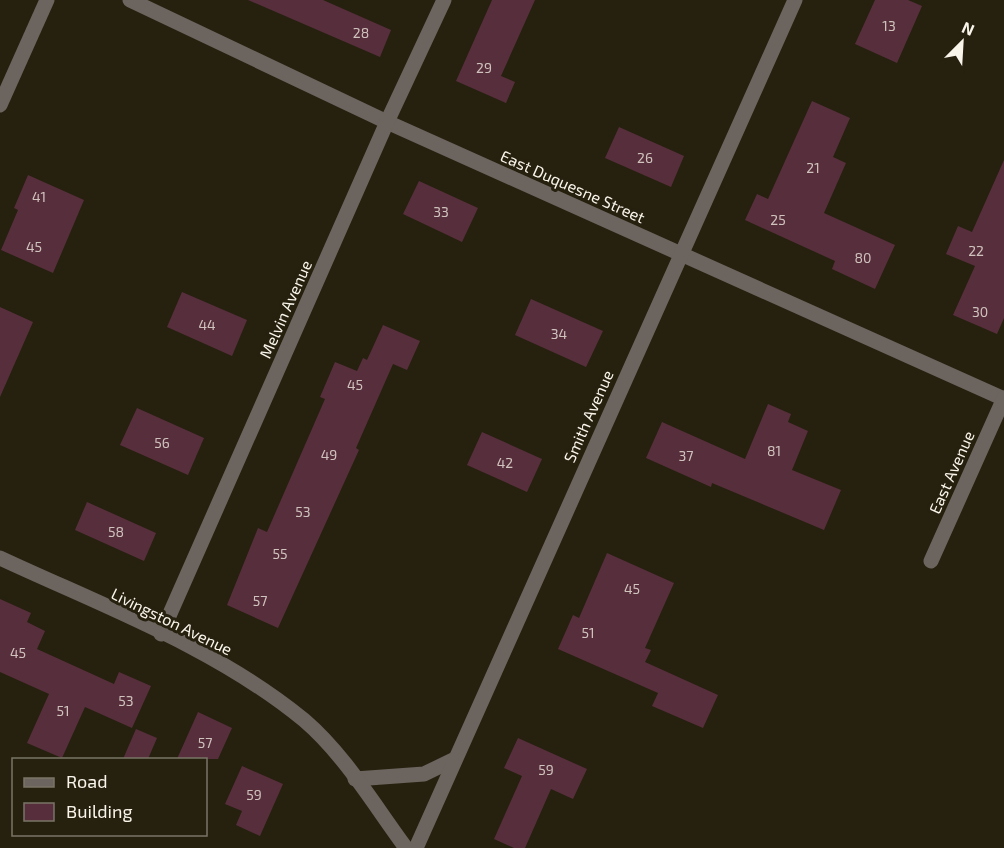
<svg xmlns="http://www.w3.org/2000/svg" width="1004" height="848" viewBox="0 0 1004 848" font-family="'Exo 2',sans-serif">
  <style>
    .building { fill: #572e3c }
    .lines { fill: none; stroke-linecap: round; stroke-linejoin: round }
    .minor { stroke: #6c645e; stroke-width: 15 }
    .tertiary { stroke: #6c645e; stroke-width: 15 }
    .labels { text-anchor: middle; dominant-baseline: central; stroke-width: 6; stroke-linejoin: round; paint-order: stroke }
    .number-label { font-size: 14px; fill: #d0c3be }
    .street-label { font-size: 16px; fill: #f9f5ea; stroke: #26200f }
  </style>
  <rect width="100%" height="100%" fill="#26200f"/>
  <!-- building -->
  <g class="building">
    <polygon points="248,0 323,0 391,30 380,57"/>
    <polygon points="492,0 535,0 501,76 515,82 506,103 456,81"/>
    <polygon points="875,0 908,0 922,6 897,63 855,44"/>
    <polygon points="812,101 850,118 833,157 846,163 824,213 895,245 875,289 832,269 835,261 745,220 757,194 768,199"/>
    <polygon points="619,127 684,156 671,187 605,158"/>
    <polygon points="1004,160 1004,318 997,334 953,315 975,266 946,254 958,226 972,232"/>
    <polygon points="28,175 84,200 53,273 1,250 18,210 14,208"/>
    <polygon points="419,181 478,208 462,242 403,214"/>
    <polygon points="182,292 247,320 232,356 167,327"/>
    <polygon points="531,299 603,331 586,367 515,335"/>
    <polygon points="0,307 33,322 0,397"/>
    <polygon points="383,325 420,341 407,370 393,364 356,448 359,450 278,628 227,605 258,528 267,532 325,399 320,397 335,362 357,371 363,358 367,360"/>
    <polygon points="768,404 791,414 788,422 808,431 792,470 841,490 824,530 712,483 711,487 646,458 662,422 745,459"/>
    <polygon points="137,408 204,438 188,475 120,445"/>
    <polygon points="482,432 542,459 527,492 467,465"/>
    <polygon points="87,502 156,533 144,561 75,530"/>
    <polygon points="607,553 674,583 645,648 651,650 645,662 718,695 703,728 652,706 658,693 558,649 573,615 579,618"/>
    <polygon points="0,599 31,613 27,622 45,631 37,649 114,684 119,672 151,686 132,728 85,707 62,758 27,743 49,694 0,672"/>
    <polygon points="198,712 232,728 218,759 177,759"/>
    <polygon points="136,729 157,738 148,759 123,759"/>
    <polygon points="518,738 587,769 573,799 551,789 525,848 514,848 494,839 522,776 504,768"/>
    <polygon points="242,766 283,784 260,836 236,825 242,811 225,804"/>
  </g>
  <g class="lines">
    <!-- minor -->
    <g class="minor">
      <polyline points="130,0 387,122 1004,399"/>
      <polyline points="0,105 47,0"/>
      <polyline points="931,561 1004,398"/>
      <polyline points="161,634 387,122 444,0"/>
      <polyline points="355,779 424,774 455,759"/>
      <polyline points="416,848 795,0"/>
    </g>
    <!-- tertiary -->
    <path class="tertiary" d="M 0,558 C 103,606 215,647 304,720 C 345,755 374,805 406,848"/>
  </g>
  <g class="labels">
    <!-- number labels -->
    <g class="number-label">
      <text x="889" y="25">13</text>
      <text x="361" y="32">28</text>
      <text x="484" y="67">29</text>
      <text x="645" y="157">26</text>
      <text x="813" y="167">21</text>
      <text x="39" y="196">41</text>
      <text x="441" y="211">33</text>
      <text x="778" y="219">25</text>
      <text x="34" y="246">45</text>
      <text x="976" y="250">22</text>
      <text x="863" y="257">80</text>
      <text x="980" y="311">30</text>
      <text x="207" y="324">44</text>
      <text x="559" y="333">34</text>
      <text x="355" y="384">45</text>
      <text x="162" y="442">56</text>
      <text x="774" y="450">81</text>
      <text x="329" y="454">49</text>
      <text x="686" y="455">37</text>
      <text x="505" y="462">42</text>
      <text x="303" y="511">53</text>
      <text x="116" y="531">58</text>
      <text x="280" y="553">55</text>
      <text x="632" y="588">45</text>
      <text x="260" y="600">57</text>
      <text x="588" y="632">51</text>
      <text x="18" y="652">45</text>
      <text x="126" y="700">53</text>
      <text x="63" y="710">51</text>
      <text x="205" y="742">57</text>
      <text x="546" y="769">59</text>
      <text x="254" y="794">59</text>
    </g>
    <!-- street labels -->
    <g class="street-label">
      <text transform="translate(573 186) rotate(24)">East Duquesne Street</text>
      <text transform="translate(285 309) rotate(-66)">Melvin Avenue</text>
      <text transform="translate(588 416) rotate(-66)">Smith Avenue</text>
      <text transform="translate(951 472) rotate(-66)">East Avenue</text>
      <text transform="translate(172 621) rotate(26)">Livingston Avenue</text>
    </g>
  </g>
  <!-- legend -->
  <rect x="12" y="758" width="195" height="78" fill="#26200f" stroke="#7a7567" stroke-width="1.5"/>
  <rect x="24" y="778" width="30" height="9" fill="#6c645e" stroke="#7a7567" stroke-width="1.5"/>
  <text x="66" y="788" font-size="18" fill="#f9f5ea">Road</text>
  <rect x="24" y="803" width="30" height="18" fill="#572e3c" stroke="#7a7567" stroke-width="1.5"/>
  <text x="66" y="818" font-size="18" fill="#f9f5ea">Building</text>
  <!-- north arrow -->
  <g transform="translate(962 42) rotate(24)" stroke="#26200f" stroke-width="4.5" paint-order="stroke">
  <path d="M0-4.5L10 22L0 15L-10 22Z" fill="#f9f5ea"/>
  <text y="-9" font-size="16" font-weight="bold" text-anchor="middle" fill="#f9f5ea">N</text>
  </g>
</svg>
